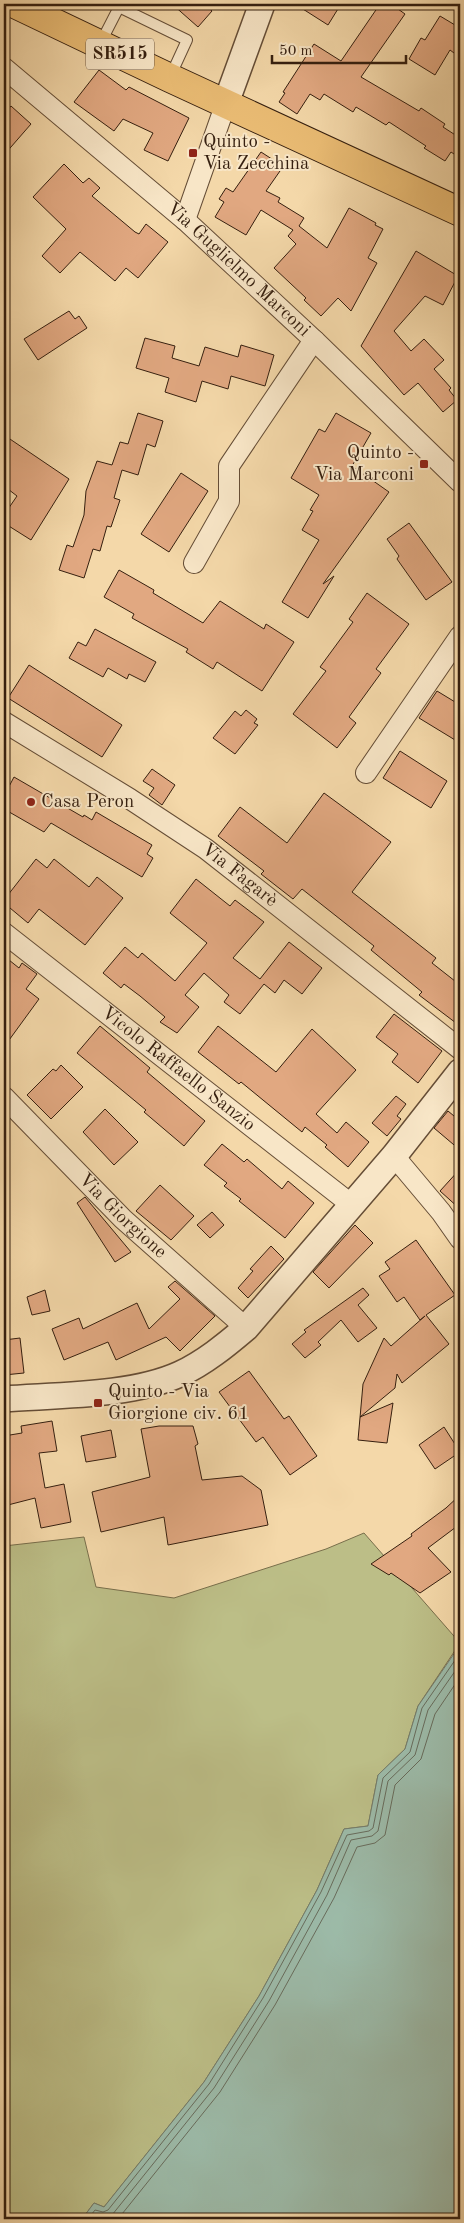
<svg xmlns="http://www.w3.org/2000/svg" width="464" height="2223" viewBox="0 0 464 2223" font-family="'Old Standard TT',serif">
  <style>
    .green { fill: #bcbe87; stroke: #786e4b }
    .water { fill: #9cbaa8; stroke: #737c6b }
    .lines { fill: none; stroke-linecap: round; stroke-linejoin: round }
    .shore { stroke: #686c5c; stroke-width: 1 }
    .building { fill: #e1a881; stroke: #351f0f }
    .service-casing { stroke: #654d36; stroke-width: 12 }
    .minor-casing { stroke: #654d36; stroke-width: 22 }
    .tertiary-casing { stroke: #654d36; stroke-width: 28 }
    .primary-casing { stroke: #351f0f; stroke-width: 30 }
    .service { stroke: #f8e6c7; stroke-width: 10 }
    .minor { stroke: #f8e6c7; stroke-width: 20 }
    .tertiary { stroke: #f8e6c7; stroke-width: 25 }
    .primary { stroke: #eabc74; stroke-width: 28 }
    .poi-dot { fill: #8f2418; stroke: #f8e6c7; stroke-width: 2 }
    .labels { text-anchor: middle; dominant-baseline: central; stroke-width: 4; stroke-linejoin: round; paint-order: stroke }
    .shield { fill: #f8e6c7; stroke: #705b46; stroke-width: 1 }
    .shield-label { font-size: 18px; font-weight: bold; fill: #351f0f }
    .poi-label { font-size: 19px; fill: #351f0f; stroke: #f8e6c7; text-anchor: start }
    .street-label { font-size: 19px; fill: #351f0f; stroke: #f8e6c7 }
  </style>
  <rect width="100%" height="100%" fill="#f4d8a9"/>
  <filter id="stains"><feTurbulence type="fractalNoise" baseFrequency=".004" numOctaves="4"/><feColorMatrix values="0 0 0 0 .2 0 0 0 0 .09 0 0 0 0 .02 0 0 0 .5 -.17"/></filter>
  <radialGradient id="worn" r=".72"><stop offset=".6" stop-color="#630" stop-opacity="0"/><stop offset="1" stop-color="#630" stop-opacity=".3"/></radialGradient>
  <!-- green -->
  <polygon class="green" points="364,1533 460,1643 418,1706 405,1749 378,1775 368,1826 344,1829 317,1890 259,1996 204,2082 104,2207 94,2203 82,2219 4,2219 4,1546 84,1537 96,1587 174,1598 326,1549"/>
  <!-- water -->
  <polygon class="water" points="460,1645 460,2219 82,2219 94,2203 104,2207 204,2082 259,1996 317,1890 344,1829 368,1826 378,1775 405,1749 418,1706"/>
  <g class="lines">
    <!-- shore -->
    <g class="shore">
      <polyline points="88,2219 95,2210 103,2212 108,2210 209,2084 263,1998 321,1892 347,1835 369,1831 373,1828 383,1778 410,1752 422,1708 460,1653"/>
      <polyline points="96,2219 107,2218 112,2215 214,2088 269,2001 327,1895 351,1840 372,1836 378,1831 388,1781 415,1755 428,1710 460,1664"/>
      <polyline points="118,2219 220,2092 275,2005 334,1898 357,1847 375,1843 385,1835 395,1785 421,1759 435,1714 460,1677"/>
    </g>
  </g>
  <!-- building -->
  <g class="building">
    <polygon points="172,4 204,4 212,11 198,27"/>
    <polygon points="295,4 341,4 328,25"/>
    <polygon points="380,4 391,4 405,14 361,77 419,111 421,108 445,124 443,127 460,138 460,143 454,154 451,152 445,161 424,148 426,146 389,122 386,125 356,107 353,112 324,94 320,100 310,94 297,114 279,102 285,93 283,92 314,44 341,61"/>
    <polygon points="440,16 460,28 460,42 454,53 450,50 435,75 409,59 421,38 425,40"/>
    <polygon points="99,70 126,90 129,87 189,118 168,161 144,150 153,133 123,119 114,131 74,102"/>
    <polygon points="11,106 31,124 4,155 4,114"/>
    <polygon points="261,152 278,163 275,168 280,171 266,191 280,198 278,202 304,218 299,226 327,248 349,208 376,223 375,225 383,229 368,258 377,263 351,311 338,298 321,316 304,300 306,298 274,268 296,244 288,236 293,230 261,210 246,235 215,217 224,202 219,199 226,188 233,192"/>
    <polygon points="64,164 83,183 89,178 100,188 92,196 135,232 139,234 146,224 168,242 138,278 126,268 115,281 80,252 60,273 42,256 66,229 33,197"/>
    <polygon points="416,251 458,276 443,305 425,296 394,331 411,351 424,339 444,360 434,369 451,388 449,390 457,400 443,412 418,383 404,395 361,346"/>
    <polygon points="69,311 75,319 79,316 87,328 38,360 24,339"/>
    <polygon points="145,338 175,346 172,358 199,366 205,347 238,357 241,345 274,355 265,386 231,376 228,389 202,381 196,402 165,392 169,378 136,368"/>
    <polygon points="138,413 163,421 155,447 147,444 138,475 122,470 114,498 120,500 111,527 107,526 100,551 93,549 84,578 59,570 67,545 73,547 84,515 86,491 97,461 112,465 120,442 128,444"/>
    <polygon points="336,413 371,433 352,466 389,492 323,584 334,576 308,618 282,602 319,540 302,530 313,511 310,510 319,495 291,478 319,429 325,432"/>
    <polygon points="4,435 69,479 31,540 4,523 4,515 17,496 4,486"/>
    <polygon points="181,473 208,491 169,552 141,534"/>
    <polygon points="409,523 452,582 426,600 397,559 399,556 387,539"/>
    <polygon points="119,570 154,590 153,593 203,623 220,601 264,629 266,624 294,642 262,691 217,662 213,669 186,652 188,649 132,618 134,614 104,597"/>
    <polygon points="367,593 409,624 376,669 381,673 349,717 356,723 337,748 293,714 326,671 320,667 353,622 349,619"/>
    <polygon points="95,629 156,662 145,682 129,674 127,679 108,668 103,677 69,658 78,642 86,646"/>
    <polygon points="29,665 122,725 102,757 8,698"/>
    <polygon points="437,691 460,705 460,743 419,718"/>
    <polygon points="246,710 257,719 254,723 258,725 235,754 213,738 235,711 241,716"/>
    <polygon points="400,751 447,781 431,808 383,778"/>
    <polygon points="152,769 175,785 162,805 149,795 154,788 143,781"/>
    <polygon points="14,777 83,817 84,815 92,820 96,812 152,845 147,854 153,858 142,877 51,823 44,832 4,809 4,796"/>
    <polygon points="324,793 391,842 352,892 436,958 432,963 460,985 460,1026 419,995 422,992 371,950 374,946 302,889 293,899 261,874 264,871 218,836 240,807 287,843"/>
    <polygon points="36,859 47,868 54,859 89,887 97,877 123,898 85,945 39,909 28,923 4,903 4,900"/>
    <polygon points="196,879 230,906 235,900 264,922 233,958 260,979 289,942 322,968 302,994 284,980 275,993 264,984 240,1014 224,1002 229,995 204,973 185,995 199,1007 177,1033 160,1022 165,1017 140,996 124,984 121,988 103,973 125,947 138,958 142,953 175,981 207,943 170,913"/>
    <polygon points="4,956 19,968 22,963 37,974 26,989 39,999 4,1047"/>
    <polygon points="394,1014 442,1051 418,1083 392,1062 398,1054 376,1037"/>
    <polygon points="100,1026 150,1068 147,1072 205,1121 184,1146 144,1112 146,1110 77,1053"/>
    <polygon points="218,1026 276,1072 312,1029 356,1070 316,1114 337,1133 346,1122 369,1142 348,1167 325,1147 327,1145 305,1127 302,1132 241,1082 239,1084 198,1052"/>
    <polygon points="61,1065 83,1087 51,1119 27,1095 53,1069 56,1071"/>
    <polygon points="396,1096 406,1104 397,1116 401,1119 387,1136 372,1123"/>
    <polygon points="105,1109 138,1142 114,1165 83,1132"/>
    <polygon points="448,1111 460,1121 460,1150 434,1128"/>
    <polygon points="222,1144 244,1162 247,1159 282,1189 288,1181 314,1203 285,1238 239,1201 241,1199 224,1186 227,1183 204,1165"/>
    <polygon points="460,1169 460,1209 440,1191"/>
    <polygon points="160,1185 194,1216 171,1240 136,1211"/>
    <polygon points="85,1197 131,1252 115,1262 77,1203"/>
    <polygon points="212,1212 224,1225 210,1238 197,1225"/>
    <polygon points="355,1225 373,1243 329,1288 313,1272"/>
    <polygon points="416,1240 455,1295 426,1315 449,1344 402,1383 397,1374 395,1388 360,1417 393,1403 387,1443 358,1440 363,1384 384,1338 391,1346 425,1316 420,1320 404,1297 397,1302 379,1276 390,1269 385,1262"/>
    <polygon points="271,1246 284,1259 248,1298 238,1288 253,1271 250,1269"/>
    <polygon points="175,1281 215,1316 180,1351 166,1337 116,1360 108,1342 64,1360 52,1329 79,1318 83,1329 137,1303 149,1329 180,1299 168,1287"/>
    <polygon points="363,1288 369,1295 358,1305 377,1328 358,1342 341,1320 318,1342 321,1345 305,1358 292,1344 306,1332 304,1330"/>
    <polygon points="45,1290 50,1311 32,1315 27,1297"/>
    <polygon points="20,1338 24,1373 4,1375 4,1340"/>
    <polygon points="249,1371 284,1419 289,1416 317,1456 290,1475 263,1437 256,1442 219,1392"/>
    <polygon points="52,1421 57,1451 39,1453 45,1488 64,1484 71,1522 41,1528 35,1498 4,1506 4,1436 22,1433 21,1426"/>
    <polygon points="159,1426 193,1426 198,1444 195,1446 202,1480 242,1476 261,1490 268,1525 168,1545 164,1517 101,1532 92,1492 150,1477 141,1429"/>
    <polygon points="444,1427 460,1452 435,1469 419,1445"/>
    <polygon points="111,1430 116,1457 86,1462 81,1436"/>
    <polygon points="460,1495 460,1524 428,1548 451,1572 420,1593 391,1573 389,1575 371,1564 412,1536 411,1534 446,1508"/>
  </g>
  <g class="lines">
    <!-- service casing -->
    <g class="service-casing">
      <polyline id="service" points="100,44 119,7 187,40 170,77"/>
    </g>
    <!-- minor casing -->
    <g class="minor-casing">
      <g id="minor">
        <path id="s1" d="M 4,68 L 185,220 L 314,340 L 460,482"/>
        <polyline points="185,220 226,103"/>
        <polyline points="194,563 229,501 229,466 314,340"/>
        <path id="s2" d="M 4,722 L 130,799 L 206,849 L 460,1049"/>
        <polyline points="366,773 460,636"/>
        <path id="s3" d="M 4,933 L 352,1205"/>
        <path id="s4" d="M 4,1097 L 123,1219 L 246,1328"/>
        <polyline points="394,1156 441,1212 460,1239"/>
      </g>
    </g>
    <!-- tertiary casing -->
    <g class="tertiary-casing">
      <g id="tertiary">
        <polyline points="226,103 262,4"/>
        <path d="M 4,1399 C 57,1395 132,1396 180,1374 C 204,1363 226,1345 246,1328 L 394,1156 L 460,1072"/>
      </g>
    </g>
    <!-- primary casing -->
    <g class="primary-casing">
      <polyline id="primary" points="15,4 170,78 460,212"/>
    </g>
    <!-- service -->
    <use href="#service" class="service"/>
    <!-- minor -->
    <use href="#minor" class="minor"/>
    <!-- tertiary -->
    <use href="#tertiary" class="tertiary"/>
    <!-- primary -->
    <use href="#primary" class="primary"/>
  </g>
  <!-- markers -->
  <g class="poi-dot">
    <rect x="188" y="148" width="10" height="10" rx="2.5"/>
    <rect x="419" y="459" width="10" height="10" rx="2.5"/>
    <circle cx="31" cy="802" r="5"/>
    <rect x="93" y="1398" width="10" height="10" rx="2.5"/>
  </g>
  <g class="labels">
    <!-- shield labels -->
    <rect class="shield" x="86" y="38.5" width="68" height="31" rx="4"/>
    <g class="shield-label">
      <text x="120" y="54">SR515</text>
    </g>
    <!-- poi labels -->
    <g class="poi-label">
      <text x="203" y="142">Quinto -<tspan x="203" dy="22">Via Zecchina</tspan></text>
      <text x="414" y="453" text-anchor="end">Quinto -<tspan x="414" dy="22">Via Marconi</tspan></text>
      <text x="41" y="802">Casa Peron</text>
      <text x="108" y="1392">Quinto - Via<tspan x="108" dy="22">Giorgione civ. 61</tspan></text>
    </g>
    <!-- street labels -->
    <g class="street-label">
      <text stroke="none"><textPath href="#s1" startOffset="309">Via Guglielmo Marconi</textPath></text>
      <text stroke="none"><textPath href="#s2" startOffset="281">Via Fagarè</textPath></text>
      <text stroke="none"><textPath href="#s3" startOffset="221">Vicolo Raffaello Sanzio</textPath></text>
      <text stroke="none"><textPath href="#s4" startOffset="168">Via Giorgione</textPath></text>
    </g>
  </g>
  <!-- margin -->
  <rect width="464" height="2223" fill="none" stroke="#f4d8a9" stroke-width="20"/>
  <rect x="5" y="5" width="454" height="2213" fill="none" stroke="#351f0f" stroke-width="2.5"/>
  <rect x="10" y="10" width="444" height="2203" fill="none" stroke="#351f0f"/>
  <!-- scale -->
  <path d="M272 55v8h134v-8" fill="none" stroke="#351f0f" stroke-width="2.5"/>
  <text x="279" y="55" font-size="15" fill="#351f0f" stroke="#f8e6c7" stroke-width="4" paint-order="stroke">50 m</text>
  <rect width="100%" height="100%" filter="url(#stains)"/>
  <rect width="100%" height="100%" fill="url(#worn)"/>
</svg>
